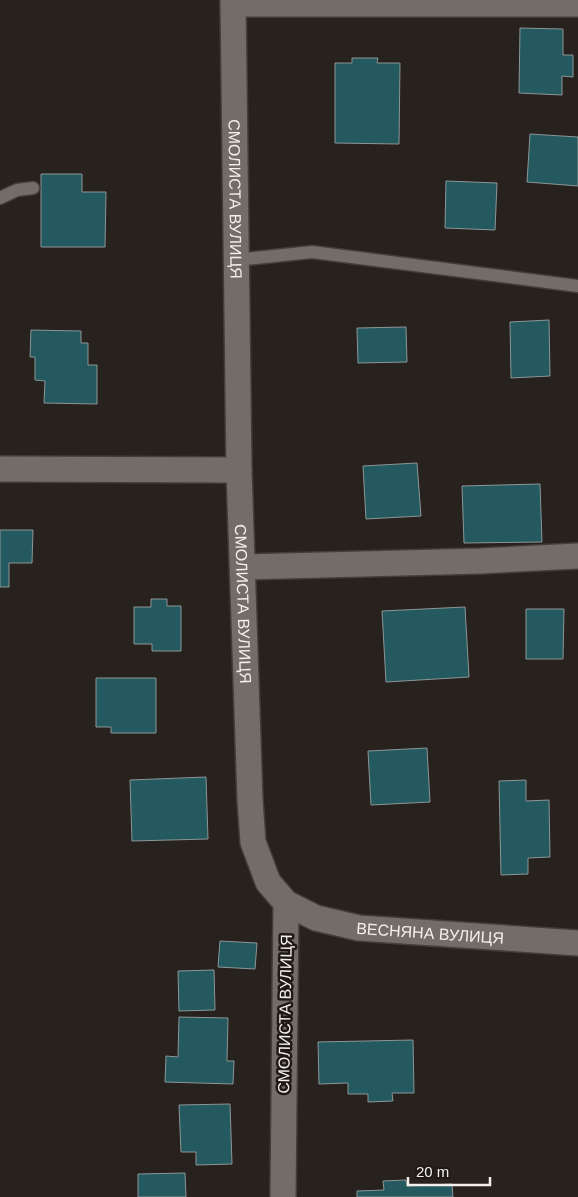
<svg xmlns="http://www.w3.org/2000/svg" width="578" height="1197" viewBox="0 0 578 1197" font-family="Arial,sans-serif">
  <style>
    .building { fill: #24595f; stroke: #8c9697 }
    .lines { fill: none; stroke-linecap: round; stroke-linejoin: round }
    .service-casing { stroke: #433e3a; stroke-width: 15 }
    .minor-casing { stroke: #433e3a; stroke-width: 28 }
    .service { stroke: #736c67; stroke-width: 12 }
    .minor { stroke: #736c67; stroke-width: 25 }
    .labels { text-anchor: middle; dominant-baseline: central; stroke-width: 5; stroke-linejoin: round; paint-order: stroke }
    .street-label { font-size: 16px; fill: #f3efed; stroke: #1e1915 }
  </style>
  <rect width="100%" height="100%" fill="#28221e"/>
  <!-- building -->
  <g class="building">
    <polygon points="520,28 563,29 563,55 573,55 573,77 562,76 562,95 519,93"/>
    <polygon points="352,58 378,58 377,63 400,63 399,144 335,143 335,63 352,63"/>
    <polygon points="530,134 578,137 578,186 527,182"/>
    <polygon points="41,174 82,174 82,192 106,192 105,247 41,247"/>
    <polygon points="446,181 497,183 495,230 445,228"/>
    <polygon points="549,320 550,376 511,378 510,322"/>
    <polygon points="406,327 407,362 358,363 357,328"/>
    <polygon points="31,330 81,331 81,343 88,343 88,365 97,365 97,404 44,403 45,381 35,380 35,357 30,357"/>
    <polygon points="417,463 421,516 366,519 363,466"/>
    <polygon points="540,484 542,542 464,543 462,486"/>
    <polygon points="0,530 33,530 32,563 9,563 9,587 0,587"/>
    <polygon points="151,599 167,599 167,606 181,606 181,651 152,651 152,644 134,644 134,607 151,607"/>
    <polygon points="465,607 469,677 386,682 382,611"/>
    <polygon points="526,609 564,609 563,659 526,659"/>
    <polygon points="96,678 156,678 156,733 111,733 111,727 96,727"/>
    <polygon points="427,748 430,802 371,805 368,751"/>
    <polygon points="206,777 208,839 132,841 130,780"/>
    <polygon points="526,780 526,801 549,800 550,857 528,858 528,874 501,875 499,781"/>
    <polygon points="220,941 257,943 255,969 218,967"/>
    <polygon points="214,970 215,1010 179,1011 178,971"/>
    <polygon points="179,1017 228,1018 227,1061 234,1061 233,1084 165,1082 166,1056 178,1057"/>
    <polygon points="413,1040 414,1093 392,1093 393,1101 368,1102 368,1094 348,1094 348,1083 319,1084 318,1042"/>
    <polygon points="230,1104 232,1164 196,1165 196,1152 181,1152 179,1105"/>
    <polygon points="185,1173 186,1197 138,1197 138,1174"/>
    <polygon points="406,1180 407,1186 452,1184 453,1197 357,1197 357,1191 384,1190 383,1181"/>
  </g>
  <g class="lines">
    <!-- service casing -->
    <g class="service-casing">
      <g id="service">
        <polyline points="0,198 17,190 33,188"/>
        <polyline points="236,260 312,252 578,286"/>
      </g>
    </g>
    <!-- minor casing -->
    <g class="minor-casing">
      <g id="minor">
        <path id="s1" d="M 233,0 L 239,470 L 250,800 L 253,842 L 268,882 L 286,903 L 283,1197"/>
        <polyline points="234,4 578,4"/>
        <polyline points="0,469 239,470"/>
        <polyline points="243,567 480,561 578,556"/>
        <path id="s2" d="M 286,903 L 316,918 L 359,928 L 578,943"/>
      </g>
    </g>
    <!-- service -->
    <use href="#service" class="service"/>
    <!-- minor -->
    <use href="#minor" class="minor"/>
  </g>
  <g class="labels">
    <!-- street labels -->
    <g class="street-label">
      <text stroke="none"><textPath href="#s1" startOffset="199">СМОЛИСТА ВУЛИЦЯ</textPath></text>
      <text stroke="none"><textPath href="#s1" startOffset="604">СМОЛИСТА ВУЛИЦЯ</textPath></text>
      <text stroke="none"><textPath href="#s2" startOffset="149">ВЕСНЯНА ВУЛИЦЯ</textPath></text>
      <text transform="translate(285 1014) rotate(-89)">СМОЛИСТА ВУЛИЦЯ</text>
    </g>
  </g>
  <!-- scale -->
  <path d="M408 1177v8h82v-8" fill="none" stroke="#f3efed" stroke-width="2.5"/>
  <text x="416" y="1177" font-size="15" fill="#f3efed" stroke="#1e1915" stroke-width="4" paint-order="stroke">20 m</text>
</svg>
